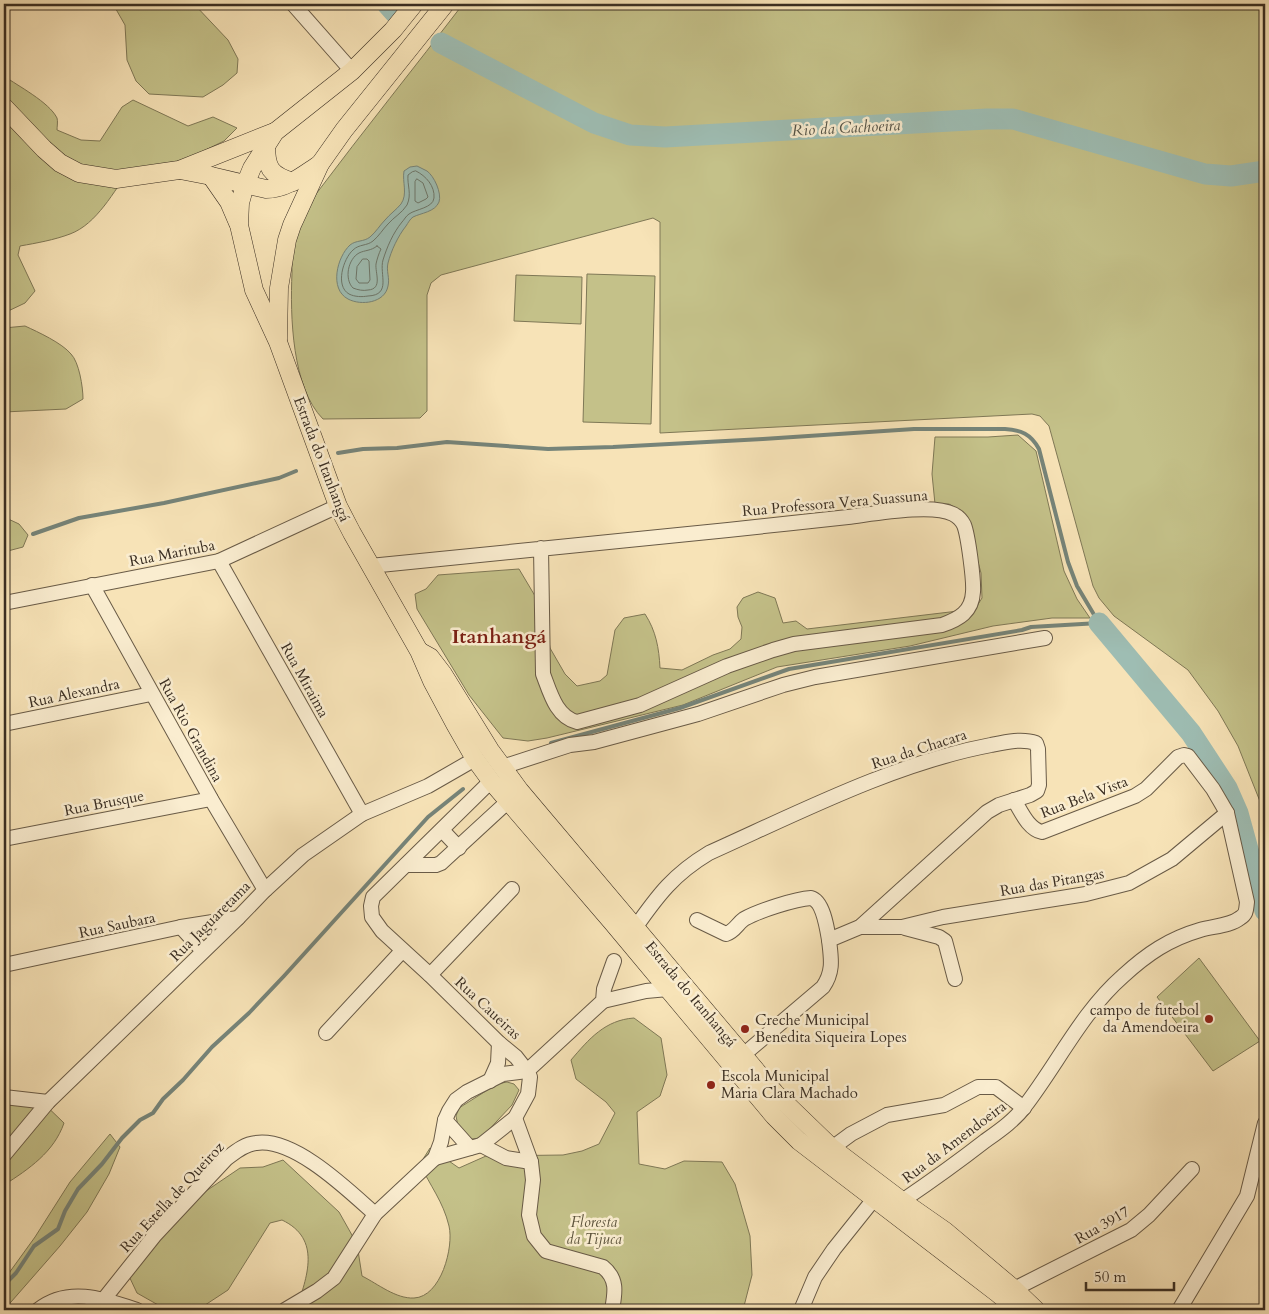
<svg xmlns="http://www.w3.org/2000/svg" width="1269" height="1314" viewBox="0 0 1269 1314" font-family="Cardo,serif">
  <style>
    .green { fill: #c4c189; stroke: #7f7856 }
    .water { fill: #9ebdb3; stroke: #768479 }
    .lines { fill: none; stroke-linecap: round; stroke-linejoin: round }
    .shore { stroke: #6c766a; stroke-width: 1 }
    .stream { stroke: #768479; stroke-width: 4 }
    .river { stroke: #9ebdb3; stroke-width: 21 }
    .minor-casing { stroke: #695b47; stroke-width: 16 }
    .major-casing { stroke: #3a2e22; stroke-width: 19 }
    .minor { stroke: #faedd0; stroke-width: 14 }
    .major { stroke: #f7e3b7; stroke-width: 18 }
    .poi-dot { fill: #8f2418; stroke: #faedd0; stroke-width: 2 }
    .labels { text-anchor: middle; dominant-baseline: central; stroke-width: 5; stroke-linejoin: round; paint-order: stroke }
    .street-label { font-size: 15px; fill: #3a2e22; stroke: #faedd0 }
    .poi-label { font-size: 15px; fill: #3a2e22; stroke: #faedd0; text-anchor: start }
    .park-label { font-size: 15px; font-style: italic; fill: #5c533c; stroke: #faedd0 }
    .water-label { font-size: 16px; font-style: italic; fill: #535246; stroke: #faedd0 }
    .district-label { font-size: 20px; font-weight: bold; fill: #7a1f14; stroke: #faedd0 }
  </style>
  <rect width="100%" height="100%" fill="#f7e3b7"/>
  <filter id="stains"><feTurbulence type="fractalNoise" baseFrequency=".004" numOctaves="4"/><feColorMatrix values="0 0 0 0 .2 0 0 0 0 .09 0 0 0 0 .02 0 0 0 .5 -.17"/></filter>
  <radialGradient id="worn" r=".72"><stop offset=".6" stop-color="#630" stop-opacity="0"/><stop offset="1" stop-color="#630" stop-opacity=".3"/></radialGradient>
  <!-- green -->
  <g class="green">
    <polygon points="113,4 194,4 228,40 238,59 237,73 223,85 203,97 149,94 136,81 127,60 125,25"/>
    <path d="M 463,4 L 1265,4 L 1265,814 L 1238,746 L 1218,711 L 1188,670 L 1114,616 L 1099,598 L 1093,586 L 1049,426 L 1040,416 L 1032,414 L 660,433 L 660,222 L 653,218 L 441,275 L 431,283 L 427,295 L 427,411 L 420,418 L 323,419 C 292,388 290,316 292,273 C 292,264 291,254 293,246 C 299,228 307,210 316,194 C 364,130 415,67 463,4 Z"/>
    <path d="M 4,76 C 18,86 49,102 57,118 C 58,121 57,127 57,130 L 81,140 L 100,141 L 122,107 L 133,100 L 188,126 L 213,117 L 237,128 L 224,141 L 185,160 L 130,169 C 114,191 97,224 70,234 C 54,240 37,243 20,246 L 18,255 L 35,291 L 25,303 L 4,313 Z"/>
    <polygon points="587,274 655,276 651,424 583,422"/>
    <polygon points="516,275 582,277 581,324 514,321"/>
    <path d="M 25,326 C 38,332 62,343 71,354 C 79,362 83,387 83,399 L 66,409 L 4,412 L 4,328 Z"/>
    <path d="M 1018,435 L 1036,451 L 1064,571 L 1077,599 L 1090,618 L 1052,618 L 993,626 L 910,646 L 777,667 L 683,705 L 547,738 L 528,741 L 503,738 L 469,695 L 417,609 L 415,594 L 426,589 L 438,575 L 519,569 L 544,611 L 550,648 L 565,674 L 577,686 L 600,681 L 607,675 L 615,630 L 624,618 L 645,614 C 656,631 659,648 660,668 L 682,670 L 713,655 L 730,649 L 741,639 L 742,627 L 738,617 L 737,607 L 743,598 L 758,592 L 775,598 L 783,623 L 796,621 L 807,629 L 975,609 L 982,598 L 981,573 L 965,514 L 949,504 L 935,504 L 932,474 L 935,437 L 988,437 Z"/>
    <polygon points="4,517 19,524 28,535 23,547 4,552"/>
    <polygon points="1199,958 1260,1041 1213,1071 1157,997"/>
    <path d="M 634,1018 L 661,1038 L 667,1075 L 660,1096 L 637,1112 L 639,1164 L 665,1169 L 684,1161 L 722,1162 L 735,1184 L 750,1236 L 752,1275 L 743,1310 L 296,1310 C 307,1277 322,1239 282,1220 L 270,1223 L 228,1290 L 199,1309 L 167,1310 L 137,1293 L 128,1274 L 178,1210 L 240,1168 L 263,1167 L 283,1160 L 339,1212 L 357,1244 L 362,1276 C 378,1284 396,1299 414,1298 C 441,1297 454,1247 449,1226 C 443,1201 430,1186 420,1164 L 430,1148 L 459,1168 L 486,1156 L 563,1155 L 582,1151 L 599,1144 L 615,1113 L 606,1102 L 576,1079 L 571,1060 C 589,1039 605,1020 634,1018 Z"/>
    <polygon points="507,1082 514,1084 519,1090 512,1105 481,1138 472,1139 458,1126 456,1116 459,1108 497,1084"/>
    <path d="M 37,1097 L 64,1123 C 54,1152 29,1169 4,1185 L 4,1098 Z"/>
    <polygon points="110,1134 120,1147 109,1174 87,1212 60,1246 4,1310 4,1276 9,1273 35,1237 70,1182"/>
  </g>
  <!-- water -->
  <path class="water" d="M 417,166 C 420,168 424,169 427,171 C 434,176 442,193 439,202 C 435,212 421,213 413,217 C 410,219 408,223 406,226 C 398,236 391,251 388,263 C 386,271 390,278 388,286 C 385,303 361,306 348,299 C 329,289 337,257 350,245 C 356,240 364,242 370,237 C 376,232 380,225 385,220 C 390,214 396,210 401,204 C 408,194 402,182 404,171 L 410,167 Z"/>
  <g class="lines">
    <!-- shore -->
    <g class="shore">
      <path d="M 416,171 C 426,176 435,186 434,198 C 433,208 416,209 409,214 C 406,216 404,220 402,222 C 393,233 387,247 383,260 C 379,274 392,295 368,296 C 362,297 355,297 349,294 C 335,286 343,259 353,250 C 359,244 367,246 373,241 C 379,236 383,229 388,224 C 394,217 402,213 407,205 C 412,194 407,185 408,175 L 412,172 Z"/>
      <polygon points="417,179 423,183 428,197 426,199 418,203 415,201 415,182"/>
      <path d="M 377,246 L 381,249 C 379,253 377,259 376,264 C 375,273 383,289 368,290 C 363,291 358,290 353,288 C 344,279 348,259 359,253 C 365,250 371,251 377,246 Z"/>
      <polygon points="363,259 367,259 369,261 370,280 368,283 359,283 356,279 357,267"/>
    </g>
    <!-- stream -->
    <g class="stream">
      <path d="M 338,453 L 363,449 L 397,448 L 447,442 L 548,449 L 613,447 L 763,439 L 914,429 L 1005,429 C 1021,430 1031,434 1039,449 L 1068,562 L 1077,586 L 1099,623 L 1031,627 L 1022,630 L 789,669 L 680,708 L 551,743"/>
      <polyline points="33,534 79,518 164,503 279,478 296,471"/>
      <polyline points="4,1285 16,1273 34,1246 58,1229 65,1211 78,1189 102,1164 122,1138 140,1120 153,1113 163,1099 183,1080 212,1047 249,1013 284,976 428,817 463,789"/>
    </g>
    <!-- river -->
    <g class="river">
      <polyline points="387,4 395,13"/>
      <polyline points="441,43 594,123 630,135 665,137 987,119 1013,119 1205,174 1231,176 1265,171"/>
      <polyline points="1099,623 1191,733 1227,788 1238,813 1265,911"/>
    </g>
    <!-- minor casing -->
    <g class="minor-casing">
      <g id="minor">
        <polyline points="293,4 352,71"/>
        <polyline points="219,561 362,814"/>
        <path d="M 370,566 C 489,553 609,543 728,530 C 768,526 808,521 848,517 C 873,514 932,503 953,514 C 957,516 962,521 964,525 C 968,535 974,580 973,592 C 972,612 959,619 942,625 L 794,644 L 773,650 L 727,666 L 640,705 L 577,722 C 556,717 550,692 543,674 L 541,548"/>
        <polyline points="92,585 211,799 265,890"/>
        <polyline points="4,603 219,561 338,506"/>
        <polyline points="4,724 151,694"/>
        <polyline points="502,767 570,745 594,742 698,714 783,685 815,677 1045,638"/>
        <polyline points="442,830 459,848"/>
        <polyline points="4,839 211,799"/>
        <polyline points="406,865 436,865 441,863 516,794"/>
        <path d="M 697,920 L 726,934 C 735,931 737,924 744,919 C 758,911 795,899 811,898 C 823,901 827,928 829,940"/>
        <polyline points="181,927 203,951"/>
        <polyline points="860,927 902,927 943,917 1086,894 1129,883 1172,859 1227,813"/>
        <path d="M 635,928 C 658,895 674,874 709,853 C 798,813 895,763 991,745 C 1005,742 1022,738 1036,743 L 1038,749 L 1039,785 L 1037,791 L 1030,795 L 999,805 L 987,812 L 860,927 L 829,940 C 831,958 834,971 823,987 L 742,1056"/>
        <polyline points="905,928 939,937 945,941 955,979"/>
        <polyline points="4,965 181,927 238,918"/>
        <polyline points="430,975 512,889"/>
        <polyline points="603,1001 646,991 668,989"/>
        <polyline points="326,1033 402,951"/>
        <polyline points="490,1081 498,1063 499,1043"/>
        <polyline points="4,1097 48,1102"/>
        <path d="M 515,1118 L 531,1162 L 533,1180 L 529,1215 L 534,1236 L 546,1251 L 603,1267 C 618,1279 615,1293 612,1310"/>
        <polyline points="445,1120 470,1148"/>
        <polyline points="481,1145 506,1158 531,1162"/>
        <polyline points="832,1148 851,1134 887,1115 944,1105 978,1087 996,1087 1024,1108"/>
        <polyline points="4,1155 48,1102 238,918 265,890 303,855 362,814 428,786 475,759"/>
        <polyline points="435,1158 481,1145 515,1118 528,1094 530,1077 527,1071 516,1057 499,1043 430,975 382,931 372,917 371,906 373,897 491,781"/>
        <path d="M 902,1201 C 930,1182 958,1162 985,1141 C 999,1131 1015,1120 1025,1106 C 1058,1063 1082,1012 1123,976 C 1147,954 1169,939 1200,930 C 1213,926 1230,926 1240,918 C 1247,914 1246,909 1247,902 L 1227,813 L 1213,789 L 1188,756 L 1184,755 L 1178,757 L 1146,789 L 1135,796 L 1042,832 C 1028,829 1021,811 1014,800"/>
        <polyline points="1014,1289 1131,1230 1149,1215 1192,1169"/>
        <path d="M 104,1299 L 155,1235 L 226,1159 C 234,1153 244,1144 256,1143 C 294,1137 348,1190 375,1214"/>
        <path d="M 38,1310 C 68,1286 104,1299 137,1310"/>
        <polyline points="285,1310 317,1291 334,1278 375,1214 435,1158 441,1142 445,1120 449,1111 456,1100 467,1092 503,1074 527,1071 603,1001 604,989 614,961"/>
        <polyline points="801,1310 815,1277 834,1249 874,1199"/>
        <polyline points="1179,1310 1247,1196 1265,1123"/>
      </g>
    </g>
    <!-- major casing -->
    <g class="major-casing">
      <g id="major">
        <polyline points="414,4 393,30 352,71 275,132 252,168 245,185 240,203 239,225 254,290 278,342 338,506 352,533 419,651 432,681 455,724 475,759 491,781 612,922 774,1116 799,1141 996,1292 1018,1310"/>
        <polyline points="4,107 44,149 60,163 79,173 116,179 179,170 274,132"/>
        <path d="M 266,144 C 266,168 270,175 293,182"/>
        <path d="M 180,170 L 211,176 L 266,189 C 287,189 303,175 320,164"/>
        <polyline points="211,176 229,202 238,223"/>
        <polyline points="278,339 279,288 287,240 292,225 320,164 344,130 445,4"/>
        <polyline points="421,652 430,657 443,674 490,750 520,791 775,1093 832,1148 902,1201 945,1231 1014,1289 1036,1310"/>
      </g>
    </g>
    <!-- minor -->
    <use href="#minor" class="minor"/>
    <!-- major -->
    <use href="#major" class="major"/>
  </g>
  <!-- markers -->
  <g class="poi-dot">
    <circle cx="1209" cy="1019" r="5"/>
    <circle cx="745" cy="1029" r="5"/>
    <circle cx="711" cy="1085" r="5"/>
  </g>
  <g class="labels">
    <!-- street labels -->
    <g class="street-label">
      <text transform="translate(322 459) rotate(69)">Estrada do Itanhangá</text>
      <text transform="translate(835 503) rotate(-5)">Rua Professora Vera Suassuna</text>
      <text transform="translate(172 553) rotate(-11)">Rua Marituba</text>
      <text transform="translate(305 680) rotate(61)">Rua Miraima</text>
      <text transform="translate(74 693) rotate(-12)">Rua Alexandra</text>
      <text transform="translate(191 730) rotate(61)">Rua Rio Grandina</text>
      <text transform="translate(919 749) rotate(-18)">Rua da Chacara</text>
      <text transform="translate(1084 797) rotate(-21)">Rua Bela Vista</text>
      <text transform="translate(104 803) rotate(-11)">Rua Brusque</text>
      <text transform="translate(1052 882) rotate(-10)">Rua das Pitangas</text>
      <text transform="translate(210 921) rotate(-45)">Rua Jaguaretama</text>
      <text transform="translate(117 925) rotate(-12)">Rua Saubara</text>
      <text transform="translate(691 994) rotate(50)">Estrada do Itanhangá</text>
      <text transform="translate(488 1008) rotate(43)">Rua Caueiras</text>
      <text transform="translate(954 1142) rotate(-37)">Rua da Amendoeira</text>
      <text transform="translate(172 1197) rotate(-47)">Rua Estella de Queiroz</text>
      <text transform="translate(1102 1225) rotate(-30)">Rua 3917</text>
    </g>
    <!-- poi labels -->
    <g class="poi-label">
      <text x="1199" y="1010" text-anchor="end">campo de futebol<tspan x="1199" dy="17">da Amendoeira</tspan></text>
      <text x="755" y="1020">Creche Municipal<tspan x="755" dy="17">Benedita Siqueira Lopes</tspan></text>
      <text x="721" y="1076">Escola Municipal<tspan x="721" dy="17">Maria Clara Machado</tspan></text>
    </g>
    <!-- park labels -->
    <g class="park-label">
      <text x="594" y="1222">Floresta<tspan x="594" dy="17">da Tijuca</tspan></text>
    </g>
    <!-- water labels -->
    <g class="water-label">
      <text transform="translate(846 128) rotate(-3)">Rio da Cachoeira</text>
    </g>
    <!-- district labels -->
    <g class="district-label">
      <text x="499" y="636">Itanhangá</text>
    </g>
  </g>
  <!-- margin -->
  <rect width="1269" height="1314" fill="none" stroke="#f7e3b7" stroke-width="20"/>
  <rect x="5" y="5" width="1259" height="1304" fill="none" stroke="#3a2e22" stroke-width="2.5"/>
  <rect x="10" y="10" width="1249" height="1294" fill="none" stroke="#3a2e22"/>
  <!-- scale -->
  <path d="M1086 1282v8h88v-8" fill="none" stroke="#3a2e22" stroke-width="2.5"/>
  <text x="1094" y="1282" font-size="15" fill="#3a2e22" stroke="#faedd0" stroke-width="4" paint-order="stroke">50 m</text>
  <rect width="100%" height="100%" filter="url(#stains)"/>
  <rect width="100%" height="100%" fill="url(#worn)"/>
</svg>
